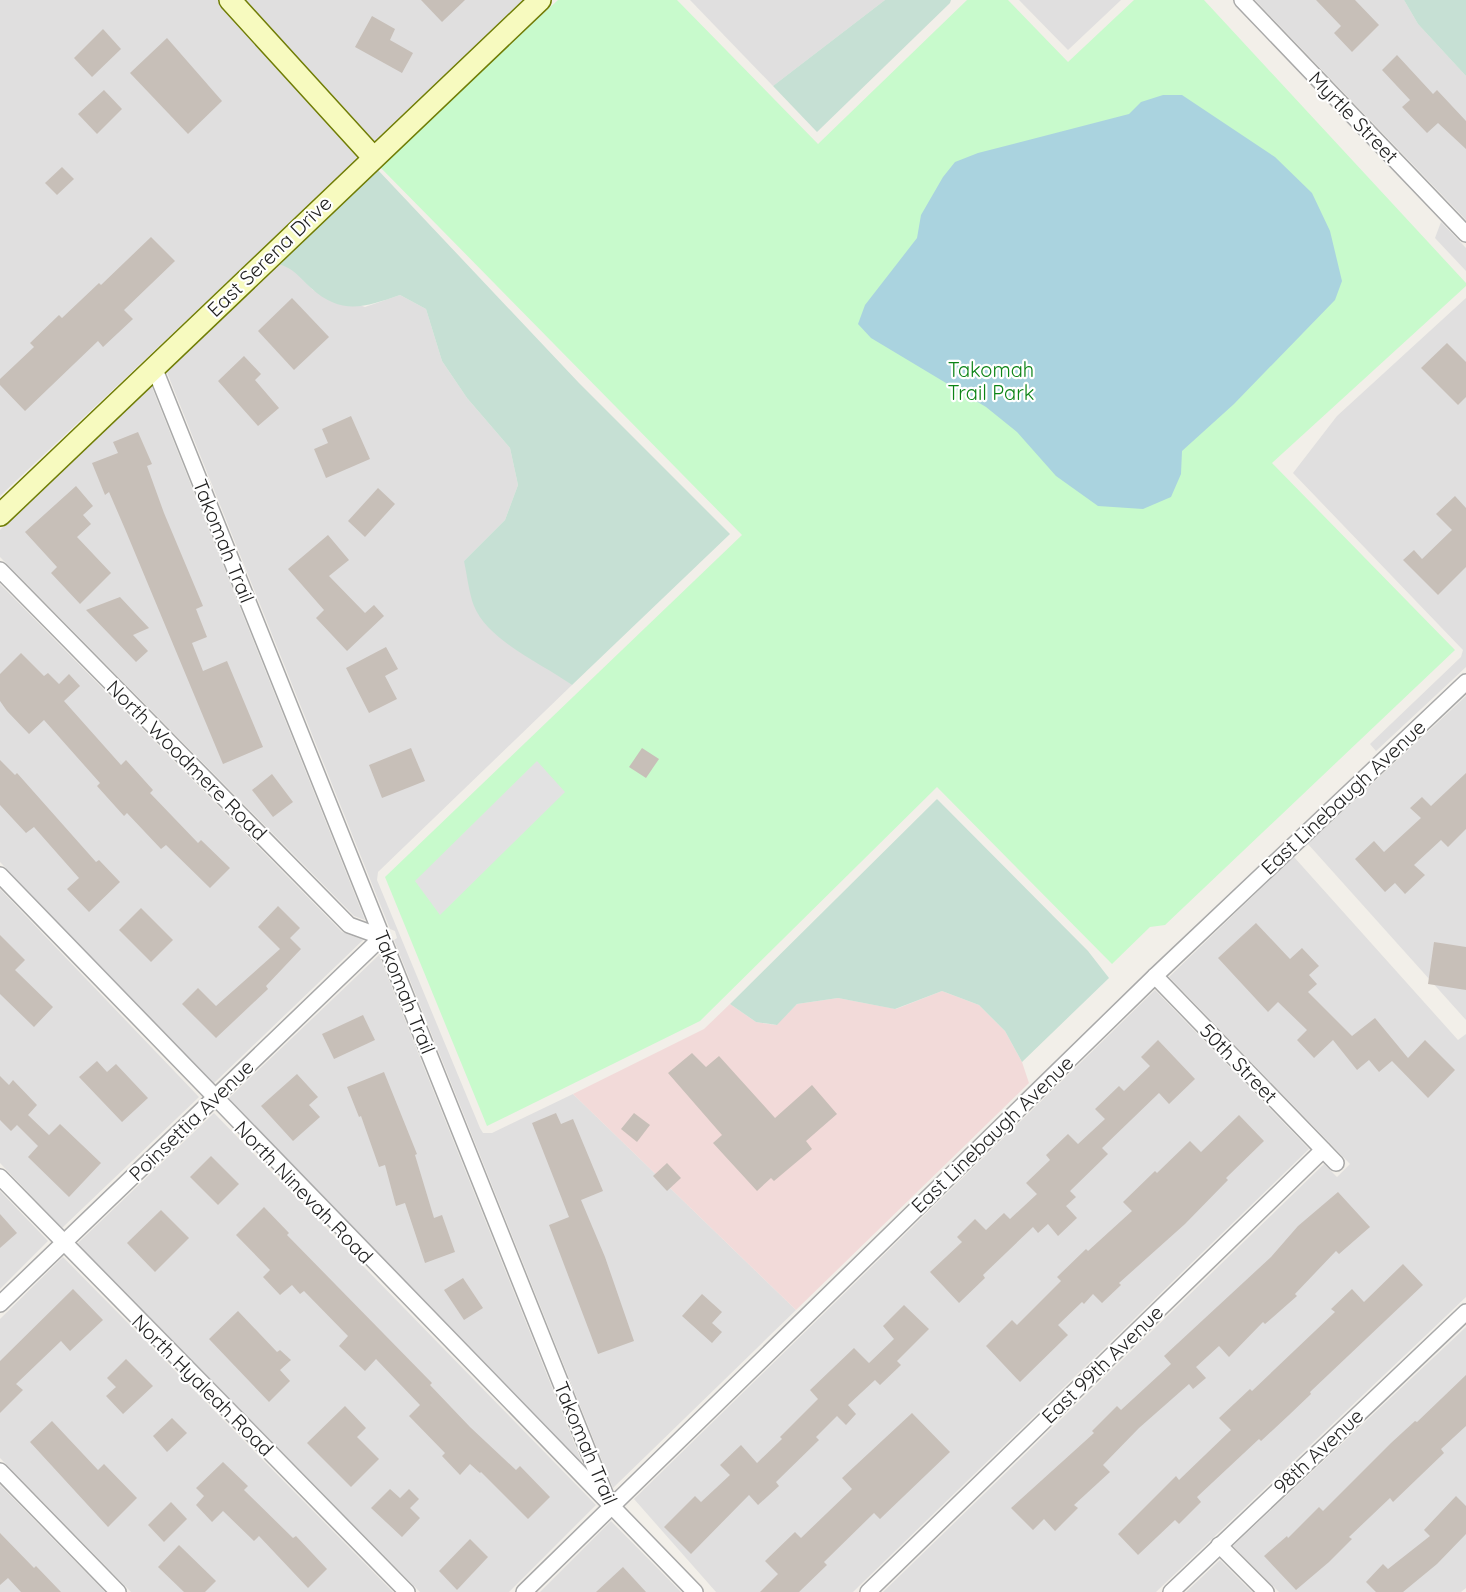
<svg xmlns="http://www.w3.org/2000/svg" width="1466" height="1592" viewBox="0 0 1466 1592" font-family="Quicksand,sans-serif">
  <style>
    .residential { fill: #e0dfdf }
    .commercial { fill: #f2dad9 }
    .wetland { fill: #c6e0d4 }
    .park { fill: #c8facc }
    .parking { fill: #e2e2e2 }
    .water { fill: #aad3df }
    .building { fill: #c7bfb8 }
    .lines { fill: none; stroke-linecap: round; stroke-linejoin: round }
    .street-casing { stroke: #a9a9a9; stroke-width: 18 }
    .secondary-casing { stroke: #707d05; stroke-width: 24 }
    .street { stroke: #fff; stroke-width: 15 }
    .secondary { stroke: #f7fabf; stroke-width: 21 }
    .labels { text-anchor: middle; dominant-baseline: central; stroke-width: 4.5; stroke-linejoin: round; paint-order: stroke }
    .street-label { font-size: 20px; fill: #222; stroke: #fff }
    .park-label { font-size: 20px; fill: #0c8416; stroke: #fff }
  </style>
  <rect width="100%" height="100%" fill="#f2efe9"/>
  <!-- residential -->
  <g class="residential">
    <polygon points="0,0 527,0 0,496"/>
    <polygon points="690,0 885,0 773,86"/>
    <polygon points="1019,0 1121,0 1068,50"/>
    <polygon points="1255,0 1404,0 1418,24 1466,76 1466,220"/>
    <polygon points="1441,222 1466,248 1466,271 1435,238"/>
    <polygon points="278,264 291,267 313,290 365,307 400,295 426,309 442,361 467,398 510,448 518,485 505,520 464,561 560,676 572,685 378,872 377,880 480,1128 483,1133 492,1133 573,1094 796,1310 613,1488 394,940 397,938 395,931 390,929 166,370"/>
    <polygon points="1466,298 1466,667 1376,751 1370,744 1461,657 1463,650 1293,473 1337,416"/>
    <polygon points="151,385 365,920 354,916 0,557 0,530"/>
    <polygon points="0,584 342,932 363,940 213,1084 0,862"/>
    <polygon points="1466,696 1466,1020 1308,844"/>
    <polygon points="1294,857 1458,1040 1466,1034 1466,1297 1156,1592 883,1592 1324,1164 1337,1177 1350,1164 1169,977"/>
    <polygon points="0,889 199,1097 62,1228 0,1163"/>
    <polygon points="379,955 583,1465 228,1099"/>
    <polygon points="1155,990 1309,1149 853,1592 716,1592 634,1499"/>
    <polygon points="214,1113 596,1505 509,1592 420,1592 77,1244"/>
    <polygon points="0,1191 48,1241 0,1289"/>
    <polygon points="63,1257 393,1592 131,1592 0,1458 0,1319"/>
    <polygon points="1466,1327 1466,1588 1461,1592 1279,1592 1233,1546"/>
    <polygon points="0,1485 105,1592 0,1592"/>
    <polygon points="611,1521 681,1592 540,1592"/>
    <polygon points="1220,1560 1252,1592 1186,1592"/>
  </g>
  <!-- commercial -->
  <polygon class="commercial" points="942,991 979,1005 1005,1031 1022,1062 1029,1083 796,1310 573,1094 704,1029 730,1004 756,1022 776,1025 797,1004 838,998 896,1009"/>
  <!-- wetland -->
  <g class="wetland">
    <polygon points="885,0 951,0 950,3 817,132 773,86"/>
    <polygon points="1404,0 1466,0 1466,76 1418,24"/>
    <path d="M 377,169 L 579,383 L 730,534 L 572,685 C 543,664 488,641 474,606 C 469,593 467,575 464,561 L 505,520 L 518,485 L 510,448 L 467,398 L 442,361 L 426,309 L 400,295 C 365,307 342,316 311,288 C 299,277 294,268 278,264 Z"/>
    <polygon points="937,799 1088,951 1109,978 1022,1062 1005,1031 979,1005 942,991 895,1009 838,998 797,1004 777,1025 756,1022 730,1004"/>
  </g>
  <!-- park -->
  <polygon class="park" points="558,0 677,0 818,144 967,0 1008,0 1068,62 1134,0 1204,0 1466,283 1466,286 1272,463 1455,650 1165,925 1150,927 1112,964 937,787 700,1021 487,1126 385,877 742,535 379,166"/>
  <!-- parking -->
  <polygon class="parking" points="537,761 565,792 440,915 415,881"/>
  <!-- water -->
  <polygon class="water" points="1163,95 1182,95 1275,157 1312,193 1330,231 1342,281 1335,300 1234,404 1182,451 1181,474 1171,497 1143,509 1098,506 1056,476 1017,432 986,407 871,338 858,324 865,305 917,238 921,215 943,177 955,162 978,153 1129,114 1141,102"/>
  <!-- building -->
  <g class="building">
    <polygon points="421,0 465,0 442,22"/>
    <polygon points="1316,0 1355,0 1379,25 1352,52 1334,33 1341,26"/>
    <polygon points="372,16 395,29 390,40 413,53 402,73 355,47"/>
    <polygon points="103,29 121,49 92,77 74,58"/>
    <polygon points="167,38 222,101 188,134 130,73"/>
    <polygon points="1397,55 1433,94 1437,90 1466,121 1466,149 1438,123 1427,133 1402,107 1410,100 1382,70"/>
    <polygon points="104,90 122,109 97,134 78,114"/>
    <polygon points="62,167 74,179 57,195 45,183"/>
    <polygon points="151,237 175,261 124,310 133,319 103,347 98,341 25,411 0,385 0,379 34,347 30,343 59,315 62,318 99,283 101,285"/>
    <polygon points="292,298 329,337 294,370 258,331"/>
    <polygon points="1447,343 1466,362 1466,397 1458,405 1421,368"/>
    <polygon points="244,356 261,374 255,380 279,408 258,426 218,381"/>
    <polygon points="351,416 370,459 326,478 314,449 328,443 322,429"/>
    <polygon points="138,432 152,464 147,466 164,513 203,606 196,609 207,637 192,643 203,671 227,661 263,747 223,764 125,529 109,492 105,495 92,463 118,453 113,442"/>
    <polygon points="76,486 93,506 83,515 91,524 77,537 111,573 80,604 51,573 57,567 25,532"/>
    <polygon points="378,488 395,504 365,537 348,521"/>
    <polygon points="1455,496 1466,508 1466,567 1438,595 1403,560 1414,550 1422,559 1452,530 1436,514"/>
    <polygon points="328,535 349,560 329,576 365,613 374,605 384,616 347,651 316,618 324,610 288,569"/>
    <polygon points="120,597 149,628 133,635 148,651 136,662 86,610"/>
    <polygon points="386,647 398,669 385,676 397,699 369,713 346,668"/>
    <polygon points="21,653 44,676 48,673 59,684 69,674 80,686 64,701 121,765 126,760 153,790 150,793 198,843 201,840 230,868 210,888 166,845 161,849 127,813 124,816 97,786 100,783 44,720 29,734 7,711 0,701 0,674"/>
    <polygon points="411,748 425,781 382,798 369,765"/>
    <polygon points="642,748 659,759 646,778 629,767"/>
    <polygon points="0,760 15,775 17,773 96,862 99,860 120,882 89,912 67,889 79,878 34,827 26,833 0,805"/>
    <polygon points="1466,773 1466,829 1448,847 1441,840 1414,865 1425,875 1405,894 1395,883 1385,892 1355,859 1374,841 1384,852 1421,818 1410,808 1422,797 1431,806"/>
    <polygon points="272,774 293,802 273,817 252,790"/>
    <polygon points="278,906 300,928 290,938 301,949 266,986 268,989 216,1038 182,1004 198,988 216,1006 280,949 258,927"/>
    <polygon points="141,908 173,940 151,962 119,930"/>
    <polygon points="1256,923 1290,959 1302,948 1319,966 1309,975 1317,984 1308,992 1352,1036 1375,1018 1408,1058 1425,1040 1455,1070 1428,1098 1392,1061 1379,1072 1369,1060 1357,1070 1333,1040 1314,1058 1297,1040 1307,1030 1278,1002 1268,1012 1218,958"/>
    <polygon points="0,935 25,960 15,970 53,1007 34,1027 0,994"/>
    <polygon points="1434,942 1466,947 1466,990 1428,984"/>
    <polygon points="363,1015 375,1040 334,1059 322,1034"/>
    <polygon points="1158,1040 1195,1079 1169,1104 1159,1093 1102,1148 1108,1154 1070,1191 1076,1197 1066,1206 1077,1218 1058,1236 1048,1224 1038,1233 1033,1227 983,1275 985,1278 959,1303 930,1272 962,1242 957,1237 975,1219 986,1230 1004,1213 1010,1219 1037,1194 1026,1183 1050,1160 1046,1155 1068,1134 1078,1144 1105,1119 1095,1109 1119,1086 1124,1091 1150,1066 1141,1057"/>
    <polygon points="692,1053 706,1067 719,1056 775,1118 812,1085 837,1114 806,1141 812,1149 774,1181 771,1178 757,1191 713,1143 722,1135 668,1073"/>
    <polygon points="97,1061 107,1072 116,1064 148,1098 122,1122 79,1077"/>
    <polygon points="384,1072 417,1154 415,1155 434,1218 442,1215 455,1252 425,1263 405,1203 396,1206 385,1165 379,1167 361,1116 359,1117 347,1087"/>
    <polygon points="297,1074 318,1097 309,1105 320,1117 293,1141 261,1106"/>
    <polygon points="0,1076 9,1085 13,1080 37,1105 28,1115 49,1135 60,1124 101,1163 69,1197 28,1157 38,1146 17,1125 11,1131 0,1120"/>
    <polygon points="556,1113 561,1124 573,1119 603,1191 581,1200 605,1257 634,1341 598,1354 549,1225 569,1217 532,1123"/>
    <polygon points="634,1113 650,1125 637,1142 621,1129"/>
    <polygon points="1239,1115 1264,1141 1226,1178 1228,1180 1185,1224 1119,1283 1121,1285 1102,1303 1093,1294 1084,1304 1082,1302 1058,1325 1068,1335 1020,1382 986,1346 1012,1320 1017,1325 1061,1281 1057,1277 1086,1249 1088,1251 1132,1211 1123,1202 1155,1171 1157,1173 1190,1141 1201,1152"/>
    <polygon points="211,1156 239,1184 218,1205 190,1177"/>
    <polygon points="667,1163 681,1178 667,1191 653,1176"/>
    <polygon points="1338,1192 1370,1227 1339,1254 1336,1251 1295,1294 1297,1296 1265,1324 1263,1322 1229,1357 1219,1346 1196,1367 1206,1378 1193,1389 1189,1384 1139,1428 1103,1465 1110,1472 1074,1505 1078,1508 1055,1531 1044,1519 1033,1530 1011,1508 1094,1433 1092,1431 1117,1406 1121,1410 1171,1364 1164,1356 1271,1257 1298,1226"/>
    <polygon points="264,1207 289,1233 287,1235 432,1383 430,1385 470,1427 516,1470 520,1466 550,1497 528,1519 481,1472 480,1473 470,1464 460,1475 442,1456 445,1453 409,1416 420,1405 376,1359 365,1371 339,1346 348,1336 304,1291 300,1294 292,1285 280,1295 263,1277 270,1270 236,1235"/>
    <polygon points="161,1210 189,1238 155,1272 127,1243"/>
    <polygon points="0,1214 17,1233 0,1248"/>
    <polygon points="1403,1264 1423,1285 1310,1392 1311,1394 1289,1415 1261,1441 1259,1439 1197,1497 1201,1502 1179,1524 1175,1520 1138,1555 1118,1534 1176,1476 1179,1480 1231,1430 1219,1418 1250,1389 1252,1391 1335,1312 1331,1309 1352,1289 1364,1302"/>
    <polygon points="463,1278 483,1308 464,1320 444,1290"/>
    <polygon points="73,1289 103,1320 70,1351 61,1341 16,1384 23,1390 0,1413 0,1361"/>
    <polygon points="702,1294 722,1312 712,1323 722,1332 712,1343 682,1316"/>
    <polygon points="904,1305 929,1329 897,1361 901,1365 880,1385 875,1380 848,1405 856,1414 846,1425 837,1416 816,1437 819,1440 776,1482 779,1486 758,1505 749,1495 691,1554 664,1527 695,1496 701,1502 730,1475 720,1465 741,1445 757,1463 782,1439 780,1437 818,1399 810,1390 854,1348 869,1363 894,1339 883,1326"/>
    <polygon points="238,1311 277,1352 280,1350 291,1360 280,1370 290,1381 269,1402 209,1339"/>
    <polygon points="126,1359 153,1386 123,1414 106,1396 116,1387 107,1378"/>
    <polygon points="1466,1375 1466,1426 1441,1449 1444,1453 1393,1502 1390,1498 1349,1537 1352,1539 1329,1562 1296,1590 1264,1556 1287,1536 1288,1538 1319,1507 1323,1511 1391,1443 1415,1421 1417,1422"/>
    <polygon points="345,1406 366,1428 357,1437 379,1459 351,1487 307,1443"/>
    <polygon points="912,1413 950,1452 880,1519 874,1513 824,1562 827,1565 799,1592 760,1592 778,1574 765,1561 795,1532 801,1538 852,1489 842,1478"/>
    <polygon points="172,1418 187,1433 167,1452 153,1436"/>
    <polygon points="52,1421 98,1470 104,1464 137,1498 108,1527 30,1442"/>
    <polygon points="223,1462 248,1486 244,1490 293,1538 296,1536 327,1569 308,1588 259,1536 254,1541 223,1511 212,1522 196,1505 204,1496 196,1488"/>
    <polygon points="390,1489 400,1498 409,1489 419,1499 410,1508 420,1518 402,1537 371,1508"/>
    <polygon points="1456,1496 1466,1506 1466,1534 1437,1564 1403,1592 1376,1592 1366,1582 1383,1564 1388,1569 1430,1536 1424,1530"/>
    <polygon points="171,1502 187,1519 164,1542 148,1525"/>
    <polygon points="0,1533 34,1568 36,1566 61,1592 21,1592 8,1578 0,1585"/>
    <polygon points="470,1539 488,1557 457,1590 439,1571"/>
    <polygon points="179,1545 216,1581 205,1592 184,1592 158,1567"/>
    <polygon points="623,1567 646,1592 596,1592"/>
  </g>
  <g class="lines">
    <!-- street casing -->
    <g class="street-casing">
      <g id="street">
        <polyline points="1242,0 1466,234"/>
        <polyline points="154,367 610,1506"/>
        <polyline points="0,570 349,925 382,937 0,1304"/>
        <polyline points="0,875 695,1592"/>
        <polyline points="1155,976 1336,1163"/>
        <polyline points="0,1177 407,1592"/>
        <polyline points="0,1471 118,1592"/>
        <polyline points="1219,1545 1266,1592"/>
        <polyline points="524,1592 1155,976 1466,682"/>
        <polyline points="868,1592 1323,1150"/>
        <polyline points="1171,1592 1466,1312"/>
      </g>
    </g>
    <!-- secondary casing -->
    <g class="secondary-casing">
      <g id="secondary">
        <polyline points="230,0 373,157"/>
        <polyline points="0,515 540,0"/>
      </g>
    </g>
    <!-- street -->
    <use href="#street" class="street"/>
    <!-- secondary -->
    <use href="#secondary" class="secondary"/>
  </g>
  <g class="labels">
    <!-- street labels -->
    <g class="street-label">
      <text transform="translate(1354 117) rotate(46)">Myrtle Street</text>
      <text transform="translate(269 256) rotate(-44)">East Serena Drive</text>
      <text transform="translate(224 541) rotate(68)">Takomah Trail</text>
      <text transform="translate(187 760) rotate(45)">North Woodmere Road</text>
      <text transform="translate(1343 797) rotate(-43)">East Linebaugh Avenue</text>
      <text transform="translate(405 992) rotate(68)">Takomah Trail</text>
      <text transform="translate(1239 1063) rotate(46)">50th Street</text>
      <text transform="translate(191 1120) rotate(-44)">Poinsettia Avenue</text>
      <text transform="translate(992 1134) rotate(-44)">East Linebaugh Avenue</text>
      <text transform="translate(304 1192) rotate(46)">North Ninevah Road</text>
      <text transform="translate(1102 1364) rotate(-44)">East 99th Avenue</text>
      <text transform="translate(203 1385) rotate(45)">North Hyaleah Road</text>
      <text transform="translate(586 1443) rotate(67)">Takomah Trail</text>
      <text transform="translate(1318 1451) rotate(-43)">98th Avenue</text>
    </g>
    <!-- park labels -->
    <g class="park-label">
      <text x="991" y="369">Takomah<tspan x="991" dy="23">Trail Park</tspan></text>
    </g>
  </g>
</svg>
